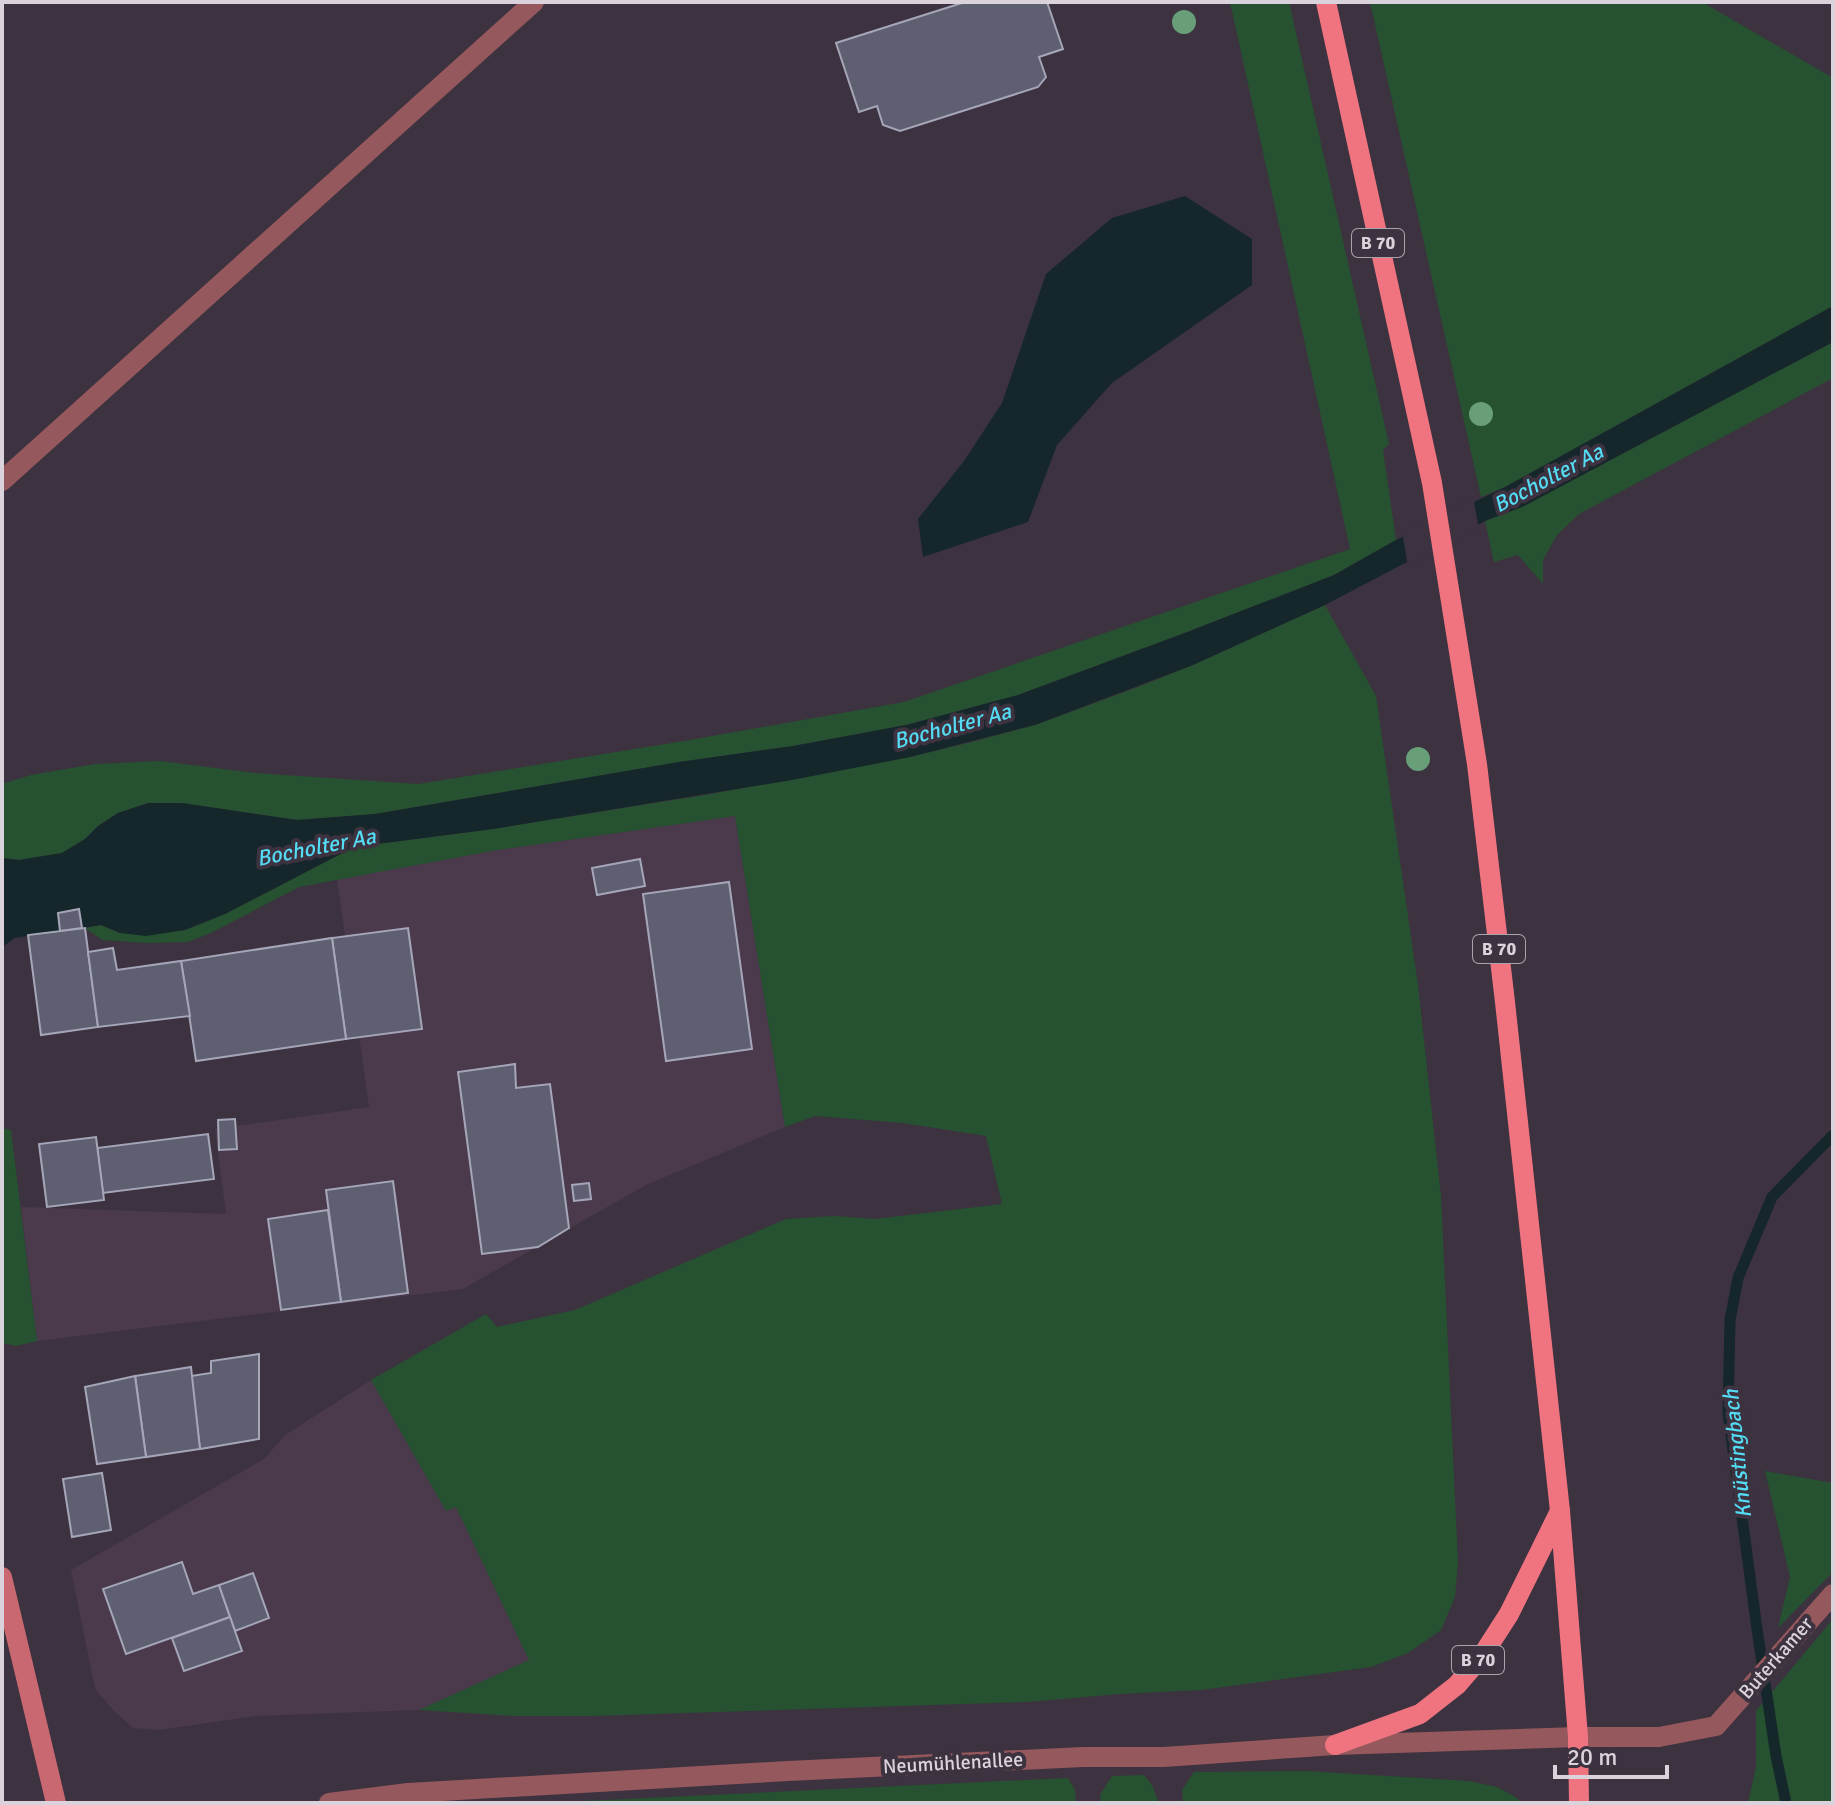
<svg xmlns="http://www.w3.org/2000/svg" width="1835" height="1805" viewBox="0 0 1835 1805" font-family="Signika,sans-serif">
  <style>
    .built { fill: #4a3a4c }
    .green { fill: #265231 }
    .water { fill: #15272a }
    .pier { fill: #3d323f }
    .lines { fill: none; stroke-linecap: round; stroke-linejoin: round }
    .stream { stroke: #15272a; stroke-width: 11 }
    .building { fill: #5e6071; stroke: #a5a6b9; stroke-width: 2 }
    .service { stroke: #95585c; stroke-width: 20 }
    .minor { stroke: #95585c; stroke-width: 20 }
    .tertiary { stroke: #95585c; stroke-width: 20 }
    .secondary { stroke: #c96871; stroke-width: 20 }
    .primary { stroke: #f07480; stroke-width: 20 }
    .tree { fill: #689e78 }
    .labels { text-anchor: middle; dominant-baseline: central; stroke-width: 8; stroke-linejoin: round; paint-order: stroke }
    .shield { fill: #3d323f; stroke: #aba3ac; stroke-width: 2 }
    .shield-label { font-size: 18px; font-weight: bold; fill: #dad3db }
    .street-label { font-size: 20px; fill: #dad3db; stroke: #3d323f }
    .water-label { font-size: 22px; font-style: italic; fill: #53dcf4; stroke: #3d323f }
  </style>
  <rect width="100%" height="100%" fill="#3d323f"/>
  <!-- built -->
  <g class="built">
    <polygon points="735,816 785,1127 646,1185 463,1289 37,1341 21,1207 226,1214 215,1129 369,1107 337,879 497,850"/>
    <polygon points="371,1380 446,1511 456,1507 530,1661 419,1710 256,1716 159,1730 133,1728 115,1712 95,1689 71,1570 264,1459 285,1435"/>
  </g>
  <!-- green -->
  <g class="green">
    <polygon points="1230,2 1289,2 1389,444 1383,450 1396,540 1334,575 1190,631 1018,695 906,725 793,746 679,762 375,814 297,820 182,803 148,803 118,813 98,826 85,839 62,853 19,860 2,858 2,784 31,775 95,764 160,761 255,773 418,784 684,741 904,702 1350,549"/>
    <polygon points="1370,2 1702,2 1833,78 1833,306 1505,487 1481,497"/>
    <polygon points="1833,342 1833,378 1579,514 1557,535 1543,560 1543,584 1518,555 1494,562 1485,521 1522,507"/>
    <polygon points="1325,605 1376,696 1418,985 1441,1196 1458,1563 1455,1597 1441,1630 1408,1653 1371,1667 1201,1690 1120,1694 1027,1702 594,1716 512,1716 419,1710 529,1660 456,1507 446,1511 371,1380 486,1314 497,1327 575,1310 786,1219 834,1216 875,1219 1002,1204 986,1136 903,1123 815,1116 785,1127 735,816 497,850 299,887 211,933 188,942 148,943 102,940 85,928 101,925 120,933 185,930 225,914 354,847 493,829 711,794 910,757 968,743 1035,725 1138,687 1193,665"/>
    <polygon points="2,1128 11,1130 37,1341 16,1346 2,1343"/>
    <polygon points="1765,1471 1833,1483 1833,1572 1778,1628 1790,1577"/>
    <polygon points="1833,1619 1833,1803 1748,1803 1756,1767 1756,1711"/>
    <polygon points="1307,1771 1469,1781 1497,1787 1514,1796 1522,1803 1183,1803 1182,1790 1194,1772"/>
    <polygon points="1144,1775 1152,1785 1159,1803 1101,1803 1100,1795 1112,1776"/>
    <polygon points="1068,1778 1075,1790 1076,1803 541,1803"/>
  </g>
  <!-- water -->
  <g class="water">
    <polygon points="1185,196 1252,239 1252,285 1112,383 1057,445 1028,522 923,557 918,519 964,461 1002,403 1046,274 1112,218"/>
    <polygon points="1833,306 1833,342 1522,507 1485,521 1325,605 1193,665 1035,725 910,757 792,780 493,829 354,847 225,914 185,930 146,936 120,933 101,925 82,928 79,910 58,913 60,931 15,938 2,947 2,858 19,860 62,853 85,839 98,826 118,813 148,803 182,803 297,820 375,814 679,762 793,746 906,725 1018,695 1190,631 1334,575 1396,540 1505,487"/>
  </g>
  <!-- pier -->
  <polygon class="pier" points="1473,497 1479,529 1408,566 1402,532"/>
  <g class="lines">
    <!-- stream -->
    <polyline class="stream" points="1786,1803 1776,1756 1757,1629 1728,1413 1730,1320 1738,1278 1772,1197 1833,1135"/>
  </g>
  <!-- building -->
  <g class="building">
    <polygon points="965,2 1047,2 1063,49 1039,57 1046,77 1038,87 900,131 883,125 877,106 859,112 836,43"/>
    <polygon points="640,859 645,886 597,895 592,868"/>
    <polygon points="729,882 752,1049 666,1061 643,894"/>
    <polygon points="79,909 82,928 60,931 58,913"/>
    <polygon points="85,928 98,1027 41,1035 28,935"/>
    <polygon points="408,928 422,1029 346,1039 332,938"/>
    <polygon points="332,938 346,1039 196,1061 181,961"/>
    <polygon points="113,948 117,970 181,961 190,1016 98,1027 88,952"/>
    <polygon points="515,1064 516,1088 550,1084 569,1228 538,1247 482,1254 458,1072"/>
    <polygon points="235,1119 237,1149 219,1150 218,1120"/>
    <polygon points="208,1134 214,1179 103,1193 97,1148"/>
    <polygon points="96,1137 104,1200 47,1207 39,1144"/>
    <polygon points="393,1181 408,1293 341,1302 326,1190"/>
    <polygon points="589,1183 591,1199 574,1201 572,1185"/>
    <polygon points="328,1210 341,1302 281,1310 268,1219"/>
    <polygon points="259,1354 259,1439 200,1449 191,1376 211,1373 211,1361"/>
    <polygon points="191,1367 200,1449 146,1457 135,1376"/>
    <polygon points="135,1376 146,1457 97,1464 85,1387"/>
    <polygon points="102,1473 111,1530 72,1537 63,1479"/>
    <polygon points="182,1562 193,1594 219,1585 230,1617 126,1654 103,1589"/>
    <polygon points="253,1573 269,1618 235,1631 219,1585"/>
    <polygon points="230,1617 242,1651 184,1671 172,1638"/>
  </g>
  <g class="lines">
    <!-- service -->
    <polyline class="service" points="2,481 534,2"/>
    <!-- minor -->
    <polyline class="minor" points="1578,1737 1659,1737 1716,1726 1833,1594"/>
    <!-- tertiary -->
    <polyline class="tertiary" points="329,1803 408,1793 788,1771 1083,1757 1164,1757 1335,1745 1578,1737"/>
    <!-- secondary -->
    <polyline class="secondary" points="2,1577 56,1803"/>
    <!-- primary -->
    <g class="primary">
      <polyline points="1326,2 1432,483 1477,764 1505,1002 1560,1511 1578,1737 1579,1803"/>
      <polyline points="1335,1745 1420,1714 1457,1685 1482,1656 1509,1614 1560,1511"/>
    </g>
  </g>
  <!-- trees -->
  <g class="tree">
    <circle cx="1184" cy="22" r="12"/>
    <circle cx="1481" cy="414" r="12"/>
    <circle cx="1418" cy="759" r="12"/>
  </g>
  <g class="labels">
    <!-- shield labels -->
    <g class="shield">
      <rect x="1352" y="229" width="52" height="28" rx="6"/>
      <rect x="1473" y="935" width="52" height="28" rx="6"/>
      <rect x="1452" y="1646" width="52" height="28" rx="6"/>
    </g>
    <g class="shield-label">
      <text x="1378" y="243">B 70</text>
      <text x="1499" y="949">B 70</text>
      <text x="1478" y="1660">B 70</text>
    </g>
    <!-- street labels -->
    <g class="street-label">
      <text transform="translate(1776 1658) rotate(-49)">Buterkamer</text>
      <text transform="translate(953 1763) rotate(-3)">Neumühlenallee</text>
    </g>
    <!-- water labels -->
    <g class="water-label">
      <text transform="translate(1548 478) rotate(-28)">Bocholter Aa</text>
      <text transform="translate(952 726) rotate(-15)">Bocholter Aa</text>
      <text transform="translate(316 847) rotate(-11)">Bocholter Aa</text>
      <text transform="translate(1737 1454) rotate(-96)">Knüstingbach</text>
    </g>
  </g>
  <!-- border -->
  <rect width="1835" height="1805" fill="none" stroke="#dad3db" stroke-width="8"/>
  <!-- scale -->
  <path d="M1555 1765v12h112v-12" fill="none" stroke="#dad3db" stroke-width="4"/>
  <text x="1567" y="1765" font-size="24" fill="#dad3db" stroke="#3d323f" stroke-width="6" paint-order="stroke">20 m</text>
</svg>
